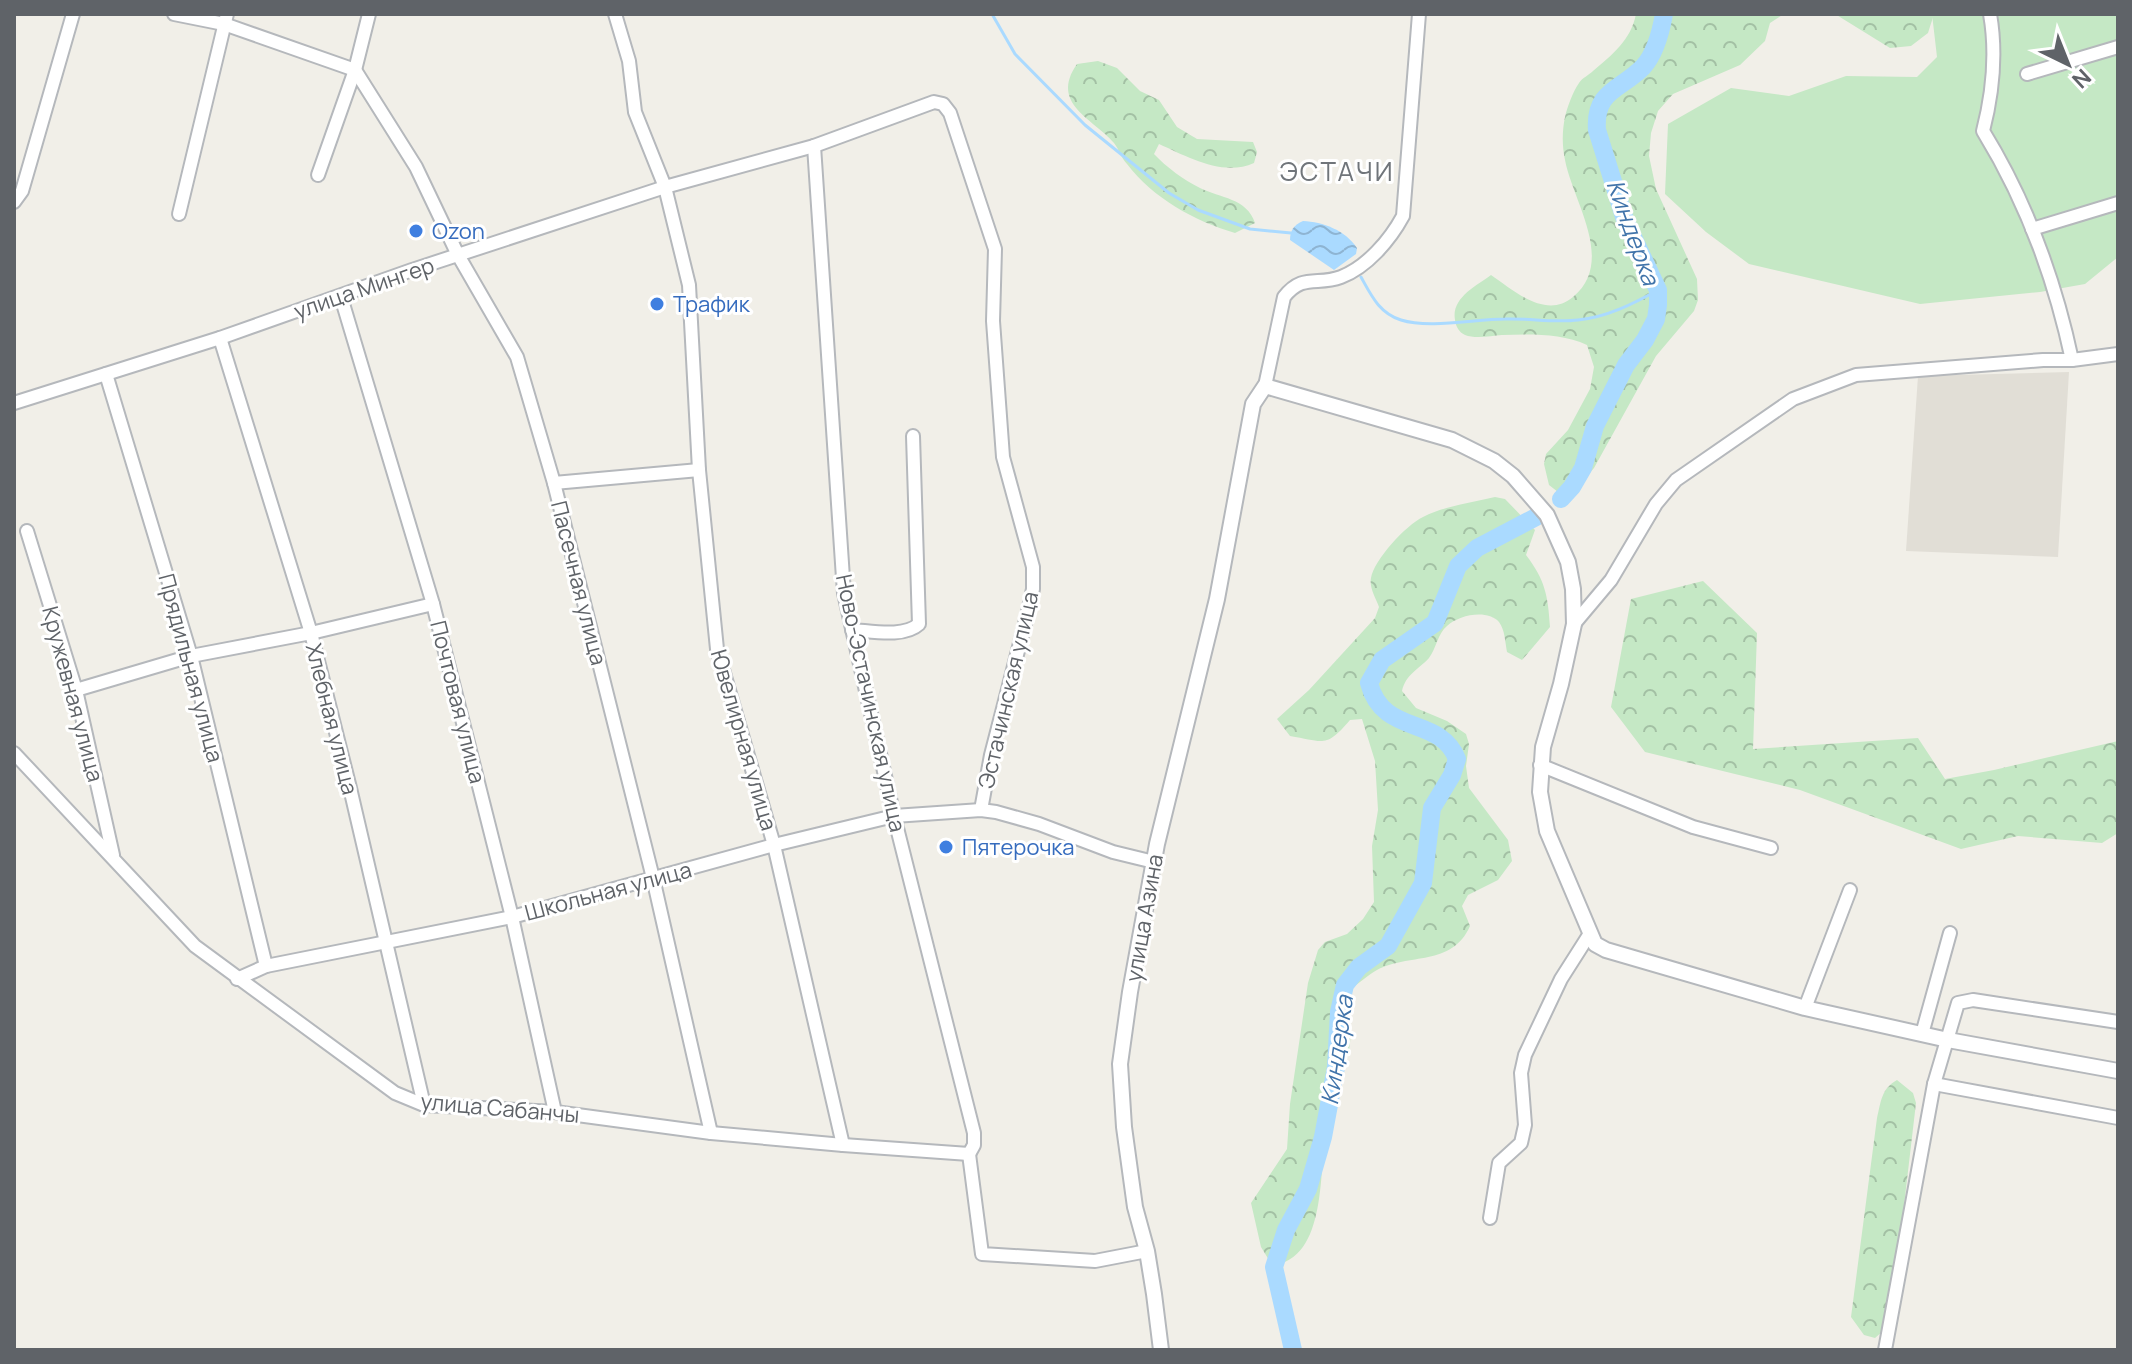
<svg xmlns="http://www.w3.org/2000/svg" width="2132" height="1364" viewBox="0 0 2132 1364" font-family="Manrope,sans-serif">
  <style>
    .education { fill: #e1ded6 }
    .grass { fill: #c5e8c5 }
    .forest { fill: url(#forest-crowns) }
    .water { fill: url(#water-waves) }
    .lines { fill: none; stroke-linecap: round; stroke-linejoin: round }
    .stream { stroke: #aadaff; stroke-width: 3 }
    .river { stroke: #aadaff; stroke-width: 18 }
    .minor-casing { stroke: #b5b8bc; stroke-width: 16 }
    .tertiary-casing { stroke: #b5b8bc; stroke-width: 18 }
    .minor { stroke: #fff; stroke-width: 12 }
    .tertiary { stroke: #fff; stroke-width: 14 }
    .shop-dot { fill: #3f7fe0; stroke: #fff; stroke-width: 3 }
    .labels { text-anchor: middle; dominant-baseline: central; stroke-width: 6; stroke-linejoin: round; paint-order: stroke }
    .shop-label { font-size: 22px; fill: #366cbe; stroke: #fff; text-anchor: start }
    .street-label { font-size: 22px; fill: #5f6368; stroke: #fff }
    .water-label { font-size: 24px; font-style: italic; fill: #4174aa; stroke: #fff }
    .quarter-label { font-size: 26px; letter-spacing: 2px; fill: #70757a; stroke: #fff }
  </style>
  <defs>
    <pattern id="forest-crowns" width="20" height="18" patternUnits="userSpaceOnUse" patternTransform="scale(2)"><rect width="20" height="18" fill="#c5e8c5"/><path d="M2 6a3 3 0 1 1 6 0M12 15a3 3 0 1 1 6 0" fill="none" stroke="#a3c0a4"/></pattern>
    <pattern id="water-waves" width="16" height="10" patternUnits="userSpaceOnUse" patternTransform="scale(2)"><rect width="16" height="10" fill="#aadaff"/><path d="M0 5q4-4 8 0t8 0" fill="none" stroke="#8eb4d2"/></pattern>
  </defs>
  <rect width="100%" height="100%" fill="#f1efe8"/>
  <!-- education -->
  <polygon class="education" points="2069,372 2058,557 1906,551 1918,376"/>
  <!-- grass -->
  <polygon class="grass" points="1932,14 2118,14 2118,257 2085,284 2040,292 1920,304 1749,264 1706,232 1665,194 1668,124 1731,88 1789,96 1846,76 1917,77 1937,57"/>
  <!-- forest -->
  <g class="forest">
    <path d="M 1636,14 L 1784,14 L 1770,23 L 1765,41 L 1740,65 L 1673,94 L 1658,111 L 1651,133 L 1649,156 L 1656,189 L 1697,279 L 1698,300 L 1694,311 L 1656,356 L 1594,468 L 1583,481 L 1558,492 L 1549,485 L 1544,464 L 1546,454 L 1568,430 L 1590,389 L 1594,367 L 1587,345 C 1562,333 1529,334 1502,335 C 1491,336 1475,339 1465,335 C 1459,332 1456,327 1455,320 C 1451,298 1476,286 1491,275 C 1513,290 1546,320 1573,297 C 1616,261 1573,202 1565,160 C 1562,146 1562,131 1565,117 C 1567,108 1573,91 1579,83 C 1582,78 1589,75 1593,71 C 1612,55 1631,40 1636,14 Z"/>
    <polygon points="1835,14 1934,14 1928,33 1911,46 1890,48"/>
    <path d="M 1098,61 L 1117,68 L 1140,91 L 1159,100 L 1177,127 L 1197,139 L 1253,142 L 1257,152 L 1254,163 C 1223,177 1188,157 1159,144 L 1154,154 C 1166,167 1184,180 1200,188 C 1220,198 1247,198 1255,223 L 1235,233 C 1194,221 1153,198 1127,164 C 1121,158 1119,149 1114,143 C 1094,119 1049,104 1077,64 Z"/>
    <path d="M 1495,497 L 1505,499 L 1535,530 L 1526,555 C 1545,580 1548,595 1550,627 L 1522,660 L 1507,652 C 1505,642 1505,630 1499,622 C 1487,609 1459,615 1447,626 C 1438,633 1436,649 1429,658 C 1418,670 1406,674 1402,691 L 1416,708 L 1447,721 L 1466,734 L 1469,744 L 1466,766 L 1469,788 L 1508,840 L 1512,861 L 1498,880 L 1468,895 L 1462,906 L 1470,926 C 1452,967 1408,953 1377,970 C 1368,975 1359,983 1351,989 C 1347,1009 1353,1030 1349,1050 C 1343,1077 1330,1101 1326,1127 C 1319,1167 1328,1260 1272,1265 L 1261,1247 L 1251,1203 L 1287,1149 L 1290,1104 L 1308,983 L 1318,950 L 1325,942 L 1347,934 L 1363,919 L 1374,902 L 1372,846 L 1378,810 L 1375,761 L 1362,719 L 1350,720 C 1326,748 1325,742 1290,736 L 1277,719 L 1309,690 L 1375,618 L 1379,607 C 1376,598 1369,588 1371,578 C 1374,560 1406,525 1423,517 C 1444,506 1471,503 1495,497 Z"/>
    <polygon points="1703,581 1757,633 1753,749 1918,738 1945,779 1994,770 2118,741 2118,833 2102,843 2018,836 1961,849 1800,790 1645,752 1611,707 1631,599"/>
    <path d="M 1897,1080 L 1913,1093 L 1916,1103 L 1892,1308 L 1883,1331 L 1875,1338 L 1864,1335 L 1851,1317 L 1877,1118 C 1881,1102 1881,1089 1897,1080 Z"/>
  </g>
  <!-- water -->
  <path class="water" d="M 1303,221 C 1323,222 1345,230 1357,248 L 1356,254 L 1334,270 L 1290,240 C 1290,230 1294,225 1303,221 Z"/>
  <g class="lines">
    <!-- stream -->
    <g class="stream">
      <polyline points="992,14 1015,54 1085,125 1169,193 1198,210 1250,229 1291,233"/>
      <path d="M 1361,277 C 1371,295 1379,313 1401,320 C 1429,329 1475,319 1505,319 C 1529,318 1554,323 1578,320 C 1607,317 1633,304 1658,290"/>
    </g>
    <!-- river -->
    <g class="river">
      <path d="M 1561,499 L 1572,487 L 1583,468 L 1595,426 L 1626,365 L 1645,340 L 1656,319 L 1658,305 L 1658,290 L 1625,220 L 1597,130 C 1594,90 1621,90 1643,67 C 1655,54 1661,31 1664,14"/>
      <path d="M 1293,1350 L 1274,1267 L 1286,1230 L 1308,1189 L 1323,1137 L 1336,1067 L 1339,1012 L 1345,985 L 1359,967 L 1388,946 L 1423,883 L 1432,808 L 1452,775 L 1457,759 C 1440,715 1383,737 1369,683 L 1382,660 L 1435,623 L 1458,566 L 1477,548 L 1536,517"/>
    </g>
    <!-- minor casing -->
    <g class="minor-casing">
      <g id="minor">
        <polyline points="174,14 224,24 355,70 416,167 458,255 517,357 554,483 653,878 711,1133"/>
        <polyline points="615,14 629,61 635,112 665,187 689,285 699,470 717,649 774,845 843,1145"/>
        <path d="M 1990,14 C 1997,54 1993,92 1983,131 C 2026,201 2055,280 2072,360"/>
        <polyline points="2027,74 2118,47"/>
        <polyline points="814,146 844,593 894,816 974,1133 974,1145 969,1154"/>
        <polyline points="318,175 355,70 369,14"/>
        <polyline points="14,202 22,191 73,14"/>
        <polyline points="179,214 227,14"/>
        <polyline points="2032,229 2118,203"/>
        <polyline points="341,297 433,604 512,917 555,1112"/>
        <polyline points="220,338 311,633 350,788 424,1105"/>
        <polyline points="106,374 191,656 266,966"/>
        <path d="M 1265,386 L 1284,297 C 1303,273 1317,286 1341,277 C 1367,267 1390,240 1403,216 L 1419,14"/>
        <polyline points="14,403 220,338 412,270 665,187 814,146 934,102 943,104 950,113 995,249 993,321 1003,457 1033,567 1033,589 1027,616 991,755 981,810"/>
        <polyline points="554,483 699,470"/>
        <polyline points="27,531 76,690 113,855"/>
        <polyline points="1574,624 1611,580 1656,504 1676,480 1793,399 1856,375 2043,360 2072,360 2118,354"/>
        <path d="M 852,630 C 871,631 904,638 919,624 L 913,436"/>
        <polyline points="76,690 191,656 311,633 433,604"/>
        <polyline points="14,753 195,946 395,1093 424,1105 555,1112 711,1133 843,1145 969,1154"/>
        <polyline points="1540,765 1693,827 1771,848"/>
        <polyline points="237,979 266,966 512,917 774,845 894,816 981,810 996,812 1039,824 1113,852 1154,862"/>
        <polyline points="1805,1008 1850,890"/>
        <polyline points="1922,1034 1950,933"/>
        <polyline points="1934,1084 2118,1118"/>
        <polyline points="969,1154 982,1254 1095,1261 1147,1251"/>
        <polyline points="1490,1218 1499,1163 1521,1143 1525,1125 1521,1073 1525,1055 1561,979 1589,935"/>
        <polyline points="1885,1350 1934,1084 1958,1003 1973,1000 2118,1022"/>
      </g>
    </g>
    <!-- tertiary casing -->
    <g class="tertiary-casing">
      <polyline id="tertiary" points="1161,1350 1154,1294 1147,1251 1135,1207 1124,1127 1120,1064 1130,992 1157,844 1217,599 1253,404 1265,386 1452,440 1494,461 1513,476 1547,515 1568,562 1573,589 1574,624 1561,684 1543,747 1540,792 1547,831 1595,944 1606,950 1805,1008 1948,1040 2118,1071"/>
    </g>
    <!-- minor -->
    <use href="#minor" class="minor"/>
    <!-- tertiary -->
    <use href="#tertiary" class="tertiary"/>
  </g>
  <!-- markers -->
  <g class="shop-dot">
    <circle cx="416" cy="231" r="8"/>
    <circle cx="657" cy="304" r="8"/>
    <circle cx="946" cy="847" r="8"/>
  </g>
  <g class="labels">
    <!-- shop labels -->
    <g class="shop-label">
      <text x="432" y="231">Ozon</text>
      <text x="673" y="304">Трафик</text>
      <text x="962" y="847">Пятерочка</text>
    </g>
    <!-- street labels -->
    <g class="street-label">
      <text transform="translate(364 288) rotate(-19)">улица Мингер</text>
      <text transform="translate(579 583) rotate(76)">Пасечная улица</text>
      <text transform="translate(191 668) rotate(75)">Прядильная улица</text>
      <text transform="translate(1008 690) rotate(-77)">Эстачинская улица</text>
      <text transform="translate(73 694) rotate(75)">Кружевная улица</text>
      <text transform="translate(458 702) rotate(76)">Почтовая улица</text>
      <text transform="translate(871 703) rotate(78)">Ново-Эстачинская улица</text>
      <text transform="translate(332 719) rotate(76)">Хлебная улица</text>
      <text transform="translate(744 740) rotate(74)">Ювелирная улица</text>
      <text transform="translate(608 891) rotate(-15)">Школьная улица</text>
      <text transform="translate(1144 918) rotate(-80)">улица Азина</text>
      <text transform="translate(500 1108) rotate(5)">улица Сабанчы</text>
    </g>
    <!-- water labels -->
    <g class="water-label">
      <text transform="translate(1634 232) rotate(70)">Киндерка</text>
      <text transform="translate(1336 1050) rotate(-82)">Киндерка</text>
    </g>
    <!-- quarter labels -->
    <g class="quarter-label">
      <text x="1337" y="171">ЭСТАЧИ</text>
    </g>
  </g>
  <!-- border -->
  <rect width="2132" height="1364" fill="none" stroke="#5f6368" stroke-width="32"/>
  <!-- north arrow -->
  <g transform="translate(2068 64) rotate(137)" stroke="#ffffff" stroke-width="6" paint-order="stroke">
  <path d="M0-6L14 30L0 20L-14 30Z" fill="#5f6368"/>
  <text y="-12" font-size="22" font-weight="bold" text-anchor="middle" fill="#5f6368">N</text>
  </g>
</svg>
